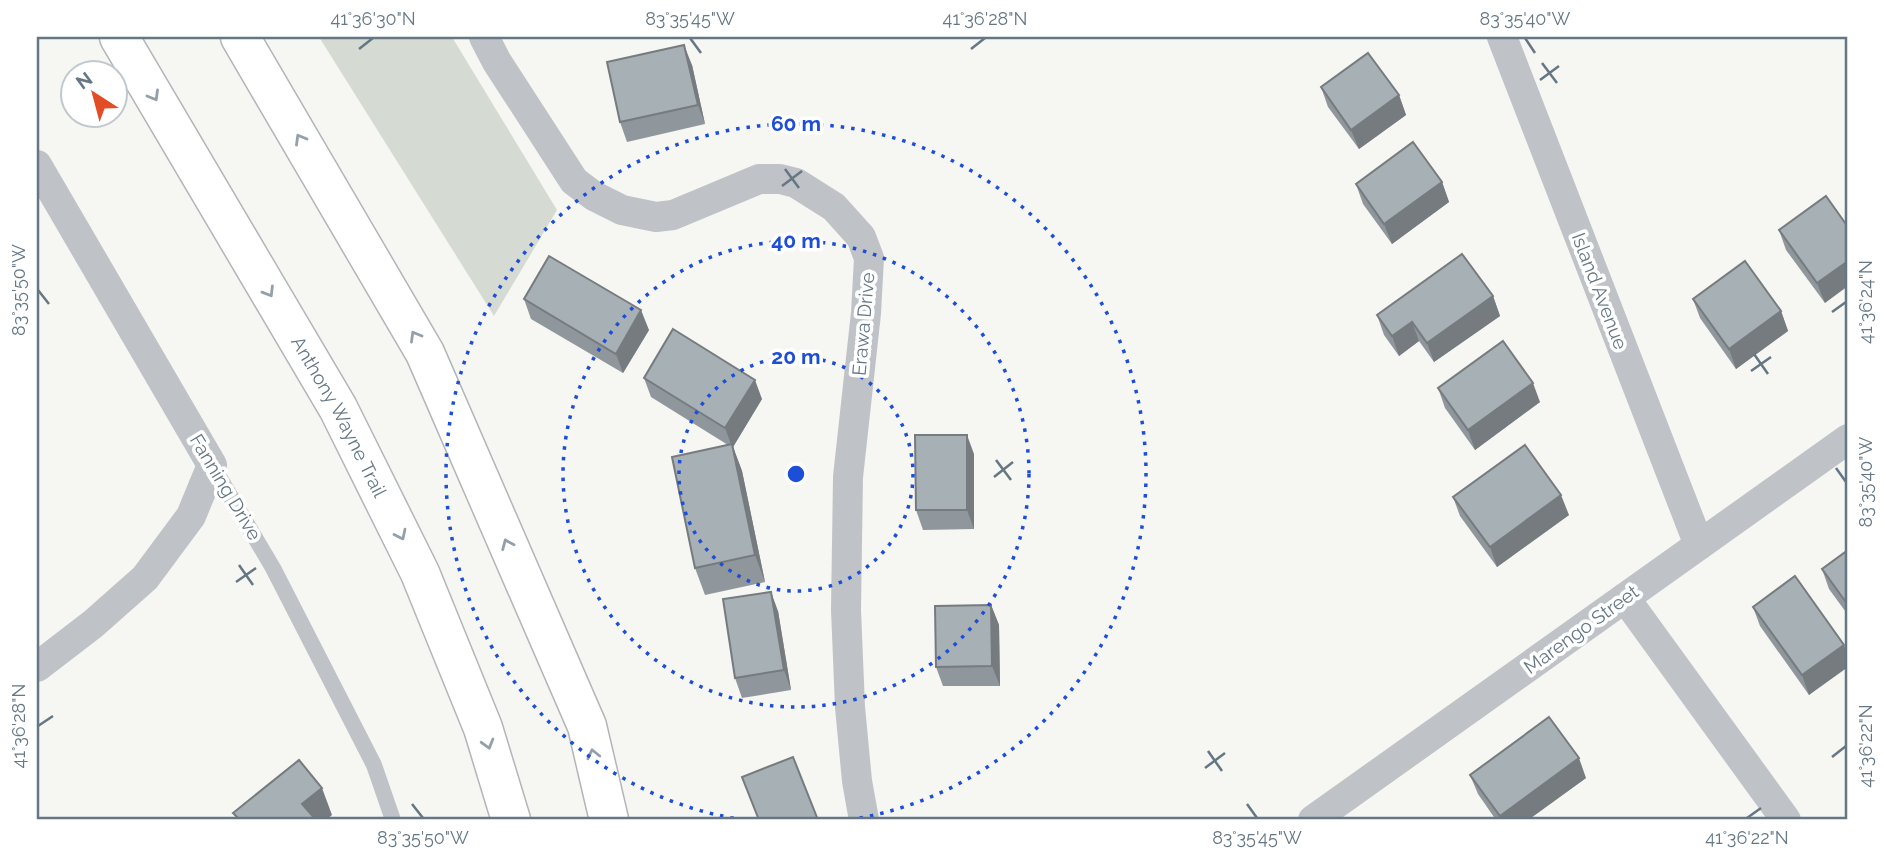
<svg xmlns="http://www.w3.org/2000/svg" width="1885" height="857" viewBox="0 0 1885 857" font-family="Raleway,sans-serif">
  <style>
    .green { fill: #d5dbd2 }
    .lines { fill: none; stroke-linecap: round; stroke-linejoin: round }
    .highway-casing { stroke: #b2b6b9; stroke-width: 41 }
    .lane { stroke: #bfc3c7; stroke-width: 16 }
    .street { stroke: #bfc3c7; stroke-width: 30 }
    .highway { stroke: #fff; stroke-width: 38 }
    .wall { fill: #90979c }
    .shaded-wall { fill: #757b7f }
    .building { fill: #a7b0b5; stroke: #757b7f; stroke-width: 2 }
    .oneway { stroke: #93a0a9 }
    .ticks { fill: none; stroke: #657784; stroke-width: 2.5 }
    .ring { fill: none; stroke: #1d4ed8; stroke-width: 3.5; stroke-dasharray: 3.5 7 }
    .labels { text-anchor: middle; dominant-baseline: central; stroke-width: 7; stroke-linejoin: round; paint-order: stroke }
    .street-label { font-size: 19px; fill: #657784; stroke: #fff }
    .centre { fill: #1d4ed8; stroke: #fff; stroke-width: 3.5 }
    .ring-label { font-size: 21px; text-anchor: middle; font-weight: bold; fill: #1d4ed8; stroke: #fff; stroke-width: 7; stroke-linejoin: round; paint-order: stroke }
    .neatline { fill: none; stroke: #657784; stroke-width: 2.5 }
    .ticks-label { font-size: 18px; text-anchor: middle; fill: #657784 }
  </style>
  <rect width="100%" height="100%" fill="#f6f6f2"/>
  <!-- green -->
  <polygon class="green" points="319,37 452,37 557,210 494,316"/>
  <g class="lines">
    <!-- highway casing -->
    <g class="highway-casing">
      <g id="highway">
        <path id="s1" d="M 119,37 L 338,408 L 420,573 L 483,728 L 511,820"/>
        <polyline points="240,37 425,353 587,726 609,820"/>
      </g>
    </g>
    <!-- lane -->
    <polyline class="lane" points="212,465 273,568 374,765 393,820"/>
    <!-- street -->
    <g class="street">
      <polyline points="484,37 497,62 574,181 594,196 622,210 656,217 673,215 759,179 780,179 796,183 834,207 861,237 869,258 866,313 848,477 846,610 850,707 857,781 864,820"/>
      <polyline points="1502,37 1699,545"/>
      <polyline points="37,165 212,465 191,516 145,578 93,624 37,667"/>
      <polyline points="1625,598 1786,820"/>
      <polyline points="1313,820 1848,439"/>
    </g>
    <!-- highway -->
    <use href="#highway" class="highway"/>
  </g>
  <!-- wall -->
  <g class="wall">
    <polygon points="692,65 705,124 627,142 620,122"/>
    <polygon points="1321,87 1399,95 1406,115 1359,149 1328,107"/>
    <polygon points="1442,182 1449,202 1392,244 1363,204 1356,184"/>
    <polygon points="1826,196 1825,303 1786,250 1779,230"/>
    <polygon points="1493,296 1500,316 1434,362 1419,341 1399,356 1384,335 1377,315"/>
    <polygon points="524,299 649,330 623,373 531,319"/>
    <polygon points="1693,299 1781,311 1788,331 1736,369 1700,318"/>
    <polygon points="644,378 762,399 733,447 742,471 765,582 705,595 695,568 728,445 651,397"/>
    <polygon points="1438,388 1540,402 1475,450 1445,408"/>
    <polygon points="974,454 974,529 923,530 916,510"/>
    <polygon points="1453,497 1569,515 1497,567 1460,516"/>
    <polygon points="1848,550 1848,615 1829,589 1822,569"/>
    <polygon points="991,605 999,625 1000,686 943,686 936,667"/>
    <polygon points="1753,607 1848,655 1809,695 1760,626"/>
    <polygon points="778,611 791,690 742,698 735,678"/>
    <polygon points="1470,775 1586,778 1528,820 1496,820 1478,794"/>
  </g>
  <!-- shaded-wall -->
  <g class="shaded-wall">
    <polygon points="684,45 692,65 705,124 698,105"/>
    <polygon points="1399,95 1406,115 1359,149 1351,130"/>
    <polygon points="1442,182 1449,202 1392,244 1384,224"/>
    <polygon points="1848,261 1848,286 1825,303 1817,283"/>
    <polygon points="1493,296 1500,316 1434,362 1427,343"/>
    <polygon points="641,310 649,330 623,373 616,354"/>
    <polygon points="1781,311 1788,331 1736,369 1729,349"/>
    <polygon points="1412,322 1419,341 1399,356 1392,336"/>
    <polygon points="755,380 762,399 733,447 742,471 765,582 755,555 732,447 725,428"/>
    <polygon points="1533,383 1540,402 1475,450 1468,430"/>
    <polygon points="967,435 974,454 974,529 967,510"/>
    <polygon points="1561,495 1569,515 1497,567 1490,547"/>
    <polygon points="771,592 778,611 791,690 784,670"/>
    <polygon points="991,605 999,625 1000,686 992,666"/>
    <polygon points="1844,645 1848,655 1848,667 1809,695 1802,675"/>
    <polygon points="1579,758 1586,778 1528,820 1502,820 1500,816"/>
    <polygon points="322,788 332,815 326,820 308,820 302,804"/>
  </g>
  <!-- building -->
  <g class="building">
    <polygon points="684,45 698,105 620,122 607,62"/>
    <polygon points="1368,53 1399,95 1351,130 1321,87"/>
    <polygon points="1413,142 1442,182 1384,224 1356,184"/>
    <polygon points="1826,196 1848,227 1848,261 1817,283 1779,230"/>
    <polygon points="1462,254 1493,296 1427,343 1412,322 1392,336 1377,315"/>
    <polygon points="549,256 641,310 616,354 524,299"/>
    <polygon points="1745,261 1781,311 1729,349 1693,299"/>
    <polygon points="673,329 755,380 725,428 644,378"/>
    <polygon points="1503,341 1533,383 1468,430 1438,388"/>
    <polygon points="915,435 967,435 967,510 916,510"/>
    <polygon points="732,444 755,555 695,568 672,457"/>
    <polygon points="1525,445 1561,495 1490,547 1453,497"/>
    <polygon points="1848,550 1848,605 1822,569"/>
    <polygon points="1795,576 1844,645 1802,675 1753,607"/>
    <polygon points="771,592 784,670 735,678 723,599"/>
    <polygon points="991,605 992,666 936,667 935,606"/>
    <polygon points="1549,717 1579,758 1500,816 1470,775"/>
    <polygon points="793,757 818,820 759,820 742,777"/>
    <polygon points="299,760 322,788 302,804 316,820 240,820 233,813"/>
  </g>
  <!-- one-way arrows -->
  <defs><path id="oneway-chevron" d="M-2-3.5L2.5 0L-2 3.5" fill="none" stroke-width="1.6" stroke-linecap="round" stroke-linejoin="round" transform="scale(1.75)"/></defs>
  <g class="oneway">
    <use href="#oneway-chevron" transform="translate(154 96) rotate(60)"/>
    <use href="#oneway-chevron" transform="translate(300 139) rotate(-120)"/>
    <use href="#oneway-chevron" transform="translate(269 292) rotate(59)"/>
    <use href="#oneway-chevron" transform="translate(415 336) rotate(-120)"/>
    <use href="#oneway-chevron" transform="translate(401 535) rotate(64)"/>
    <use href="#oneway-chevron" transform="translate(507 544) rotate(-113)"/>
    <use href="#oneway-chevron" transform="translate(488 744) rotate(74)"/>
    <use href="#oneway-chevron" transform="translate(593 754) rotate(-103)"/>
  </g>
  <!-- ticks -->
  <path class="ticks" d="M 690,38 L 701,53M 1525,38 L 1535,53M 359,49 L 373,38M 971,49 L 985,38M 1542,63 L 1557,83M 1540,80 L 1559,66M 785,169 L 799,188M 782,186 L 802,171M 38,290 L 49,304M 1832,312 L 1846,302M 1754,354 L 1768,374M 1751,371 L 1771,357M 996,460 L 1011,480M 1836,468 L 1846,482M 994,477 L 1013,462M 239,565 L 253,585M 236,582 L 256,568M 38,726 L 53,716M 1208,751 L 1222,771M 1832,757 L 1846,746M 1205,768 L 1225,753M 412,804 L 423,818M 1247,804 L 1257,818M 1747,818 L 1761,808"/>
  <!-- distance rings -->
  <g class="ring">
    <circle cx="796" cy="474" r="117"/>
    <circle cx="796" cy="474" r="233"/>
    <path d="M744 820A350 350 0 1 1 848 820"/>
  </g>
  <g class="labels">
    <!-- street labels -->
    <g class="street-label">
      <text transform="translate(1600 291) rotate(69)">Island Avenue</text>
      <text transform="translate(863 324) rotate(-85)">Erawa Drive</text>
      <text stroke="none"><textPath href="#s1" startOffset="439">Anthony Wayne Trail</textPath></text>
      <text transform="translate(226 487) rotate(59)">Fanning Drive</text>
      <text transform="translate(1581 629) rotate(-36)">Marengo Street</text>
    </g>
  </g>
  <circle cx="796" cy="474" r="10" class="centre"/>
  <g class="ring-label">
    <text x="796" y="131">60 m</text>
    <text x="796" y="248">40 m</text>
    <text x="796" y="364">20 m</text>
  </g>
  <!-- border -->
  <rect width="1885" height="857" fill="none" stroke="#ffffff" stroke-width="77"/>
  <!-- north arrow -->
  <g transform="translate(94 94) rotate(324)"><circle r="33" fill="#ffffff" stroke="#c1c9ce" stroke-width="2"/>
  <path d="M0-5L12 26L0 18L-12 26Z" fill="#e34d26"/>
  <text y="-10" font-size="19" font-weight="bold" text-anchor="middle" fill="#657784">N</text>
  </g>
  <rect x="38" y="38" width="1808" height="780" class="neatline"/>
  <g class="ticks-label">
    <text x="373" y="25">41°36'30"N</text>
    <text x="690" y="25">83°35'45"W</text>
    <text x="985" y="25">41°36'28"N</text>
    <text x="1525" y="25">83°35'40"W</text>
    <text transform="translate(19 290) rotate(-90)" y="6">83°35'50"W</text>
    <text transform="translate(1866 302) rotate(-90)" y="6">41°36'24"N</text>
    <text transform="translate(1866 482) rotate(-90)" y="6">83°35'40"W</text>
    <text transform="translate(19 726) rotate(-90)" y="6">41°36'28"N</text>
    <text transform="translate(1866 746) rotate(-90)" y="6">41°36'22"N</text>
    <text x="423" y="844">83°35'50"W</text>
    <text x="1257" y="844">83°35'45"W</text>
    <text x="1747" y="844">41°36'22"N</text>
  </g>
</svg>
